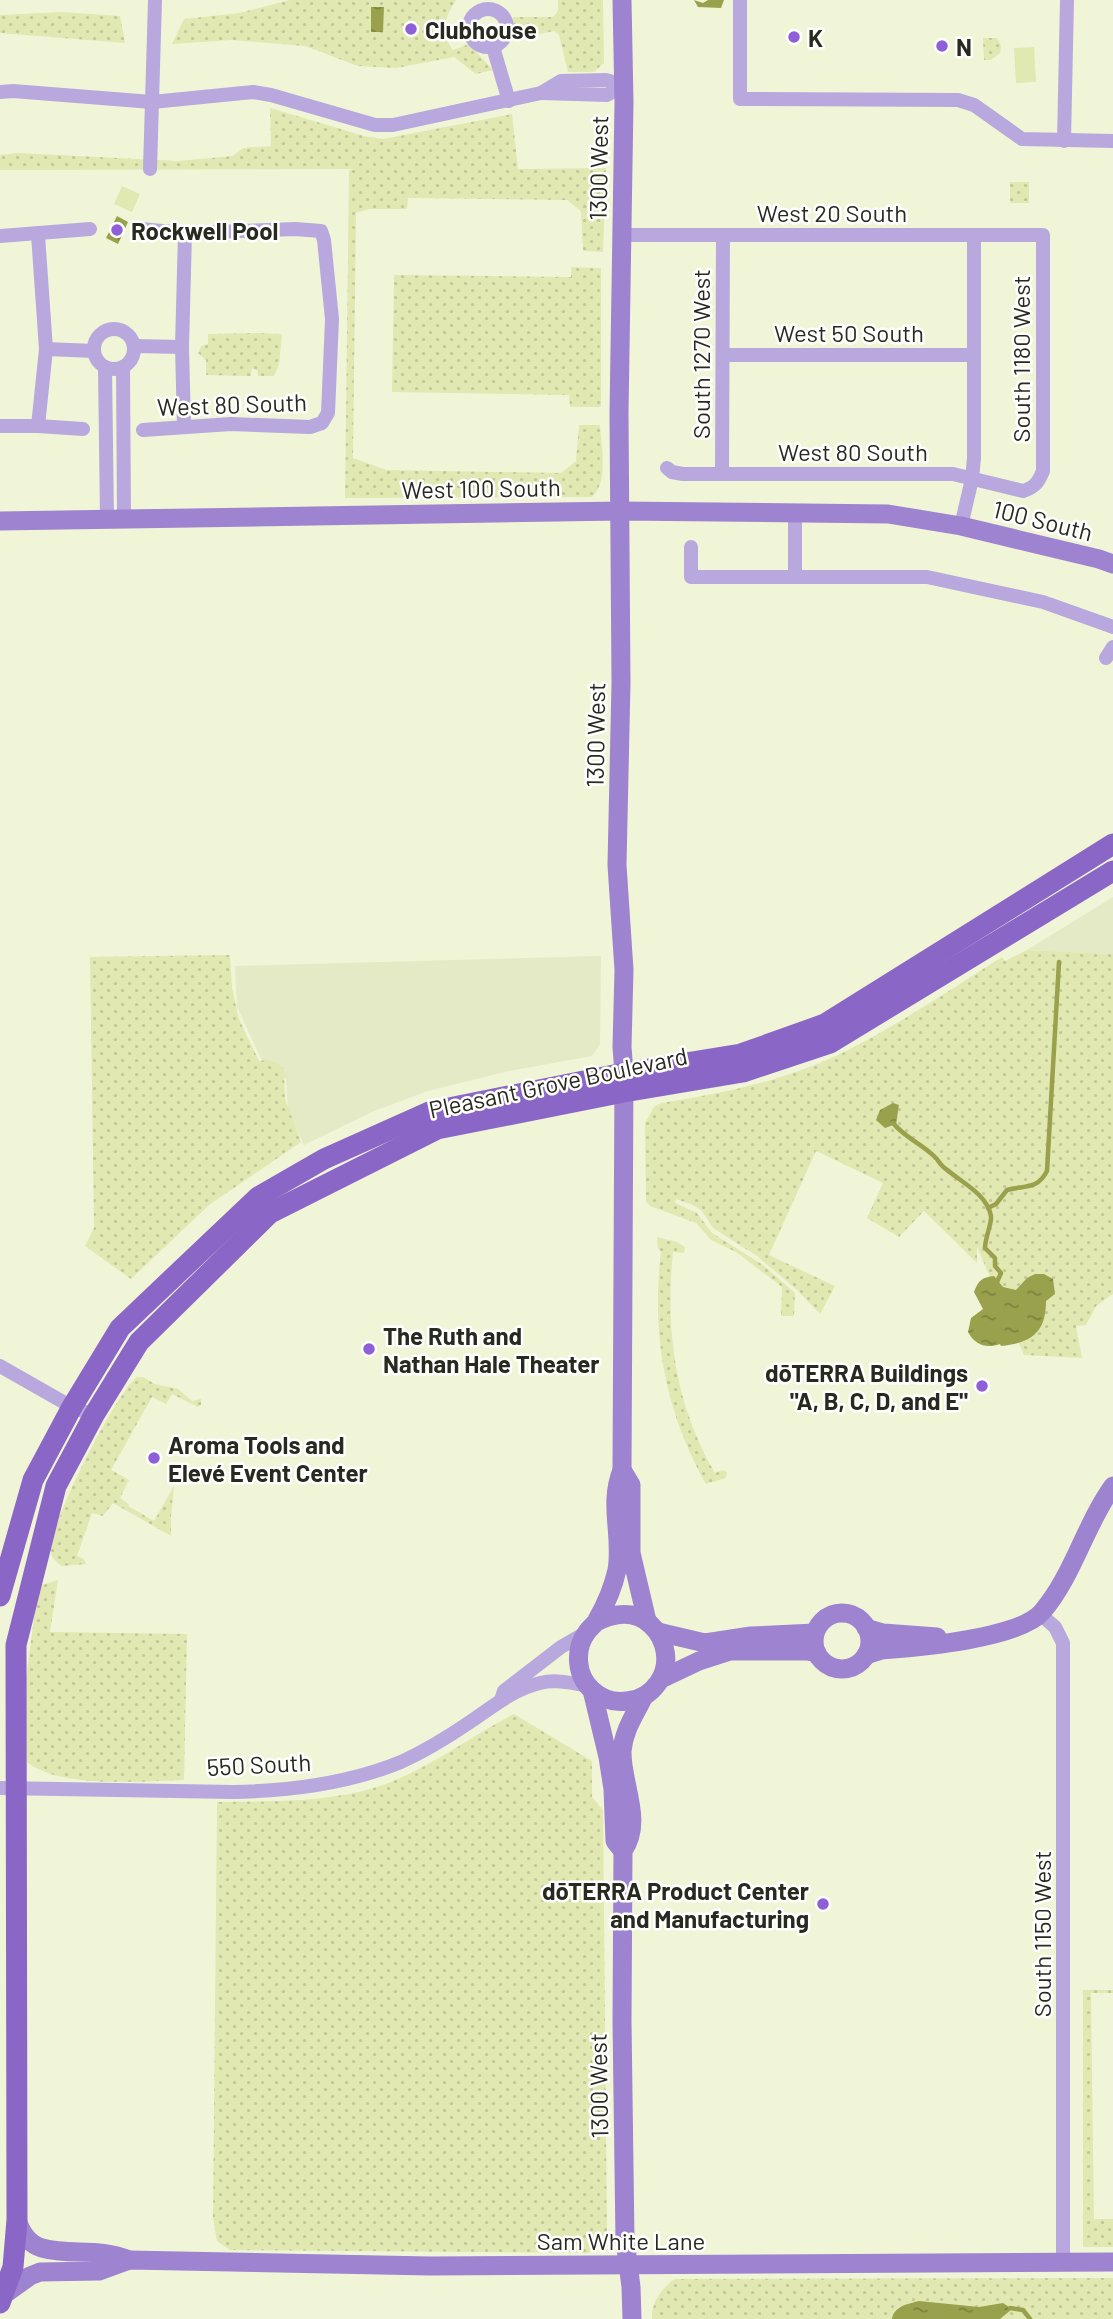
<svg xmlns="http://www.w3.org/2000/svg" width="1113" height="2319" viewBox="0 0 1113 2319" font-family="Barlow,sans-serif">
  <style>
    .built { fill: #e4e9c6 }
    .grass { fill: url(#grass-dots) }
    .pitch { fill: #e1e8b1 }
    .water { fill: url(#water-ripples) }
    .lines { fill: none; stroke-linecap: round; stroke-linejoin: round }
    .stream { stroke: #99a14c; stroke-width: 4.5 }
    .street { stroke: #b9a8dd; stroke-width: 14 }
    .secondary { stroke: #9d83d0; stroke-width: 19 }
    .primary { stroke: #8a67c6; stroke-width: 21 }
    .poi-dot { fill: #8f5fd8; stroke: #fff; stroke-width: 2.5 }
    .labels { text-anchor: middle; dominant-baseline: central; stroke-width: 5; stroke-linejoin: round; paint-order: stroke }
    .poi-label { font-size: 24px; font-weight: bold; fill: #28291f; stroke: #fff; text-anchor: start }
    .street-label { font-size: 24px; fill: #28291f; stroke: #fff }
  </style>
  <defs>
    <pattern id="grass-dots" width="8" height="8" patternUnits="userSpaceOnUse" patternTransform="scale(1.75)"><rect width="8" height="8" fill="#e1e8b1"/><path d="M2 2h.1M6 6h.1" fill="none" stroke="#c1c798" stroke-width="1.8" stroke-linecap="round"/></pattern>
    <pattern id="water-ripples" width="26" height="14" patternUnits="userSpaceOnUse" patternTransform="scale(1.75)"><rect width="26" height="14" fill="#99a14c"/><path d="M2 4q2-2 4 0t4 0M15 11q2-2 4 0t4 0" fill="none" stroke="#7d833f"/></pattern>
  </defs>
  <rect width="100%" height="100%" fill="#f1f5d8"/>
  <!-- built -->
  <g class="built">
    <polygon points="1113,897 1113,954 1027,950"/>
    <polygon points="601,956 600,1044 592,1056 509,1071 428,1091 374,1111 304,1145 288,1111 286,1079 264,1065 237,1007 235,966"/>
  </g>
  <!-- grass -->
  <g class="grass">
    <path d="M 290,0 L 456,0 C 445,16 439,34 453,50 L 469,44 L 493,70 L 476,74 L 454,57 L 396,68 L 358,66 L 305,46 L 231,40 L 172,44 L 184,19 L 240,13 Z"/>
    <polygon points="558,0 603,0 604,63 594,72 568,72 559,35 554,31 514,39 513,17 553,17 558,11"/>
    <polygon points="62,12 120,16 125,43 0,33 0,15"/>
    <polygon points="983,38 997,38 1001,46 1000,53 991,60 984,60"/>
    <path d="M 270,108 L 364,136 L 383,139 L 512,114 L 518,169 L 606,168 L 603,252 L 583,251 L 581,211 L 567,200 L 408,198 L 407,209 L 369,209 L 356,213 L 353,458 L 386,470 L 561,473 L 576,461 L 579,425 L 600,425 C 601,446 609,482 592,497 L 345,498 L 349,170 L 356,169 L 0,170 L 0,155 L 18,153 L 178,161 L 233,156 L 243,148 L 271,146 Z"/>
    <rect x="1010" y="182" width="19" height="21"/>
    <polygon points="571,267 601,268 601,407 570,407 569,395 392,392 394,275 571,277"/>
    <polygon points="257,333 282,334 279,365 274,376 258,376 258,371 252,368 251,376 206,375 206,360 198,353 201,346 208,344 208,334"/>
    <path d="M 1027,950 L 1113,954 L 1113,1294 L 1096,1306 L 1086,1325 L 1076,1326 L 1082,1358 L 1024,1355 L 977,1247 L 977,1263 L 924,1211 L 899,1237 L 867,1218 L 883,1183 L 816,1151 L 769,1255 L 835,1286 L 820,1314 L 796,1289 L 757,1256 L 713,1228 L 702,1211 L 693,1205 L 676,1199 L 675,1203 L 697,1213 L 712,1233 L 763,1265 L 795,1293 L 794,1316 L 781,1316 L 782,1287 L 736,1252 L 711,1240 L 696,1223 L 650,1206 L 646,1202 L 645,1123 L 654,1107 L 661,1103 C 724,1093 789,1080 846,1051 C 900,1024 951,989 1002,957 L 1005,961 Z"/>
    <polygon points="230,955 232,988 239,1019 259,1061 268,1060 279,1064 284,1070 285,1099 301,1142 209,1205 131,1279 85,1246 94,1228 90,957"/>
    <path d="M 657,1237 L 677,1242 L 685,1247 L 684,1253 L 673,1252 C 665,1330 675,1405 715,1473 L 722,1470 L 727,1472 L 726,1478 L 706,1484 C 665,1412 651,1334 661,1252 L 658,1248 Z"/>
    <path d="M 137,1377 L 143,1377 L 155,1384 L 178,1389 L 192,1401 L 201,1399 L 201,1405 L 198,1407 L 172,1394 L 166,1404 L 152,1397 L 111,1470 L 129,1480 L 120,1498 L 129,1504 L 128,1506 L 154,1521 L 174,1486 L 171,1516 L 171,1536 L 113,1503 L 103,1516 L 92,1513 L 77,1556 L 84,1559 L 86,1564 L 62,1566 C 57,1563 53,1559 51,1554 C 46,1529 115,1394 137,1377 Z"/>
    <path d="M 58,1580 L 50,1632 L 187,1634 L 184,1780 C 143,1781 59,1789 27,1762 L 25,1686 L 37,1595 L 42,1585 Z"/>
    <path d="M 514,1714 L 592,1761 L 592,1797 L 603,1810 L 607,2233 L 602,2244 L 588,2253 L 230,2250 L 217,2241 L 213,2218 L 217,1802 C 270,1801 325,1803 377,1787 C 426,1771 468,1738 514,1714 Z"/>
    <polygon points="1083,1990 1113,1990 1113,1993 1091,1993 1094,2219 1113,2219 1113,2247 1083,2247"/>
    <path d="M 1113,2278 L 1113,2319 L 652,2319 C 651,2302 661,2290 674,2279 Z"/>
  </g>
  <!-- pitch -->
  <g class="pitch">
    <polygon points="1034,47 1036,82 1016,83 1014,48"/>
    <polygon points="122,186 140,194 132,212 114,204"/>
  </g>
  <!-- water -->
  <g class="water">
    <polygon points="694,0 703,3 708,0 724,0 721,8 698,7"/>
    <polygon points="371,7 384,7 383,32 371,32"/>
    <polygon points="117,216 128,222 118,244 106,238"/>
    <polygon points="893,1103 899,1105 896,1124 885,1128 876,1120 880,1110"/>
    <path d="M 1035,1274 L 1044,1274 L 1053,1279 L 1055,1294 L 1046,1301 C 1046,1333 1031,1343 1001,1346 L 1000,1344 C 986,1349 975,1345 968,1332 L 971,1318 L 983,1309 L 974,1292 C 978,1281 982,1277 994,1276 L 1003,1287 L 1016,1290 L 1027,1278 Z"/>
    <path d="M 919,2301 L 979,2307 L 1003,2303 L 1012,2309 L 1000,2319 L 892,2319 C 894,2306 908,2304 919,2301 Z"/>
  </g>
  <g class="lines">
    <!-- stream -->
    <g class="stream">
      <path d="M 893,1123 C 904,1137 922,1144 935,1157 C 939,1161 941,1166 946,1169 C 961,1182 987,1194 991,1216 C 992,1223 985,1238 985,1248 L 995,1258 L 995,1266 L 1001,1273 L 997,1282"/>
      <path d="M 988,1208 L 996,1204 L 1007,1190 C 1026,1185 1037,1190 1047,1171 L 1059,962"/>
      <polyline points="1010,2308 1023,2310 1030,2319"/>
    </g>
    <!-- street -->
    <g class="street">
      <polyline points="740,0 740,99 958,100 974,105 1022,139 1113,141"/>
      <circle cx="488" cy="28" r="19"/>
      <polyline points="493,47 509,101"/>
      <polyline points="0,92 13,91 152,102 253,92 271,95 375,125 393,125 541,93 561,81 606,80 624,85"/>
      <polyline points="541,93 607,95 624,85"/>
      <polyline points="1064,141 1067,0"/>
      <polyline points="150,169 155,0"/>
      <polyline points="140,229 185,233 295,229 321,231 324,240 332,319 328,413 322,423 310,427 231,424 143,430"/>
      <polyline points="38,235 46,349 38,426"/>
      <path d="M 621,235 L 1043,235 L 1043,471 C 1038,483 1035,487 1023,491 L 953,474 L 683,474 L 672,472 L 667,468"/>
      <polyline points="0,236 90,229"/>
      <circle cx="114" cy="349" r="20"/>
      <polyline points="134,346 182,347"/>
      <polyline points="46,349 94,351"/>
      <polyline points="724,355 974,355"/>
      <polyline points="123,367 124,518"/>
      <polyline points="105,368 107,518"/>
      <polyline points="0,426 38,426 83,429"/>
      <polyline points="184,426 182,347 185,233"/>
      <polyline points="722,474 723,235"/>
      <polyline points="795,513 795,577"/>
      <polyline points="961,526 972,479 974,458 974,235"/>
      <polyline points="691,547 691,577 927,577 1043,602 1113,627"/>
      <polyline points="1106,658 1113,647"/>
      <polyline points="0,1366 72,1407 94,1415"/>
      <polyline points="1040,1614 1055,1627 1063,1643 1063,2263"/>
      <polyline points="502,1697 504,1691 561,1647 587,1632"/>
      <path d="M 0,1788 L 233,1792 C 291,1791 347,1784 401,1762 C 425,1751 448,1737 470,1722 C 492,1707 514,1689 540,1683 C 556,1679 572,1683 588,1686"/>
    </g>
    <!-- secondary -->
    <g class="secondary">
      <polyline points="0,521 621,511 888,514 961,526 1099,559 1113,564"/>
      <polyline points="622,1470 631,1485 631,1553 647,1621"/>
      <circle cx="842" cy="1641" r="28"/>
      <path d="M 596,1622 C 614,1613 635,1610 651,1625 C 667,1640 671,1665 658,1683 C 651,1693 640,1700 627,1701 C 614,1703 602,1699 592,1690 C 576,1676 574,1649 587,1632 C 590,1627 595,1625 597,1620 C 606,1604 613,1588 617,1570 C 623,1535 608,1505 622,1470 L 624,1073 L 622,1047 L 624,970 L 617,865 L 621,683 L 619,413 L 624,102 L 622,0"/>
      <polyline points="866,1628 883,1633 937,1637"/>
      <polyline points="658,1632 705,1643 751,1636 815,1633"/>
      <path d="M 866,1655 L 882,1650 C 918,1647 1018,1639 1042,1612 C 1073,1576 1085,1525 1113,1486"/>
      <polyline points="661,1679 699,1661 730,1651 808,1651 817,1653"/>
      <polyline points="592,1690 608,1757 613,1789 615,1841 623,1851"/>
      <path d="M 17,2220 C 21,2232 28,2244 42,2248 C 71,2256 98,2247 129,2260"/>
      <polyline points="2,2296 30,2276 40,2272 99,2271 129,2260 430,2266 1113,2262"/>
      <path d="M 632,2319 L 631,2287 L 625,2240 L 622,2021 L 623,1851 C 644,1821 621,1783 622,1751 C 624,1729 635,1715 644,1696"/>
    </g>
    <!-- primary -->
    <g class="primary">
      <polyline points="0,1596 33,1480 72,1407 120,1328 258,1197 324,1159 429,1112 624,1073 741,1054 825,1024 1113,844"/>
      <polyline points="0,2303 13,2267 17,2220 16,1645 56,1486 94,1415 139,1342 270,1213 437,1129 624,1092 743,1072 830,1043 1113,871"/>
    </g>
  </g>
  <!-- markers -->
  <g class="poi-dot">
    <circle cx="411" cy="29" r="7"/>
    <circle cx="794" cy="37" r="7"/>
    <circle cx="942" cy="46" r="7"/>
    <circle cx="117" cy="230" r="7"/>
    <circle cx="369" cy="1349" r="7"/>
    <circle cx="982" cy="1386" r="7"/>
    <circle cx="154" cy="1458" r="7"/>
    <circle cx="823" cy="1904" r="7"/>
  </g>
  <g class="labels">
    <!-- poi labels -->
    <g class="poi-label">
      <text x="425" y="29">Clubhouse</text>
      <text x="808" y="37">K</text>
      <text x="956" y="46">N</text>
      <text x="131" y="230">Rockwell Pool</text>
      <text x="383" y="1335">The Ruth and<tspan x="383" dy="28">Nathan Hale Theater</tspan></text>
      <text x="968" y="1372" text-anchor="end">dōTERRA Buildings<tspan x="968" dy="28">"A, B, C, D, and E"</tspan></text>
      <text x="168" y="1444">Aroma Tools and<tspan x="168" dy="28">Elevé Event Center</tspan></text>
      <text x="809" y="1890" text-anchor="end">dōTERRA Product Center<tspan x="809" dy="28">and Manufacturing</tspan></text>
    </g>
    <!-- street labels -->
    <g class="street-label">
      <text transform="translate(598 168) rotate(-89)">1300 West</text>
      <text x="832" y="212">West 20 South</text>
      <text x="849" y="332">West 50 South</text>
      <text transform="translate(700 354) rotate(-90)">South 1270 West</text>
      <text transform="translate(1020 359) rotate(-90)">South 1180 West</text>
      <text transform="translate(232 404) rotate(-2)">West 80 South</text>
      <text x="853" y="451">West 80 South</text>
      <text transform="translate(481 488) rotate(-1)">West 100 South</text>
      <text transform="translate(1043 520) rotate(14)">100 South</text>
      <text transform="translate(595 735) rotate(-89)">1300 West</text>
      <text transform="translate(558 1082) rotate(-12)">Pleasant Grove Boulevard</text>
      <text transform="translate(259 1764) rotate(-3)">550 South</text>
      <text transform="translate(1041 1934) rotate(-90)">South 1150 West</text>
      <text transform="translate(598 2086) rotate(-91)">1300 West</text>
      <text x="621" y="2240">Sam White Lane</text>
    </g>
  </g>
</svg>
